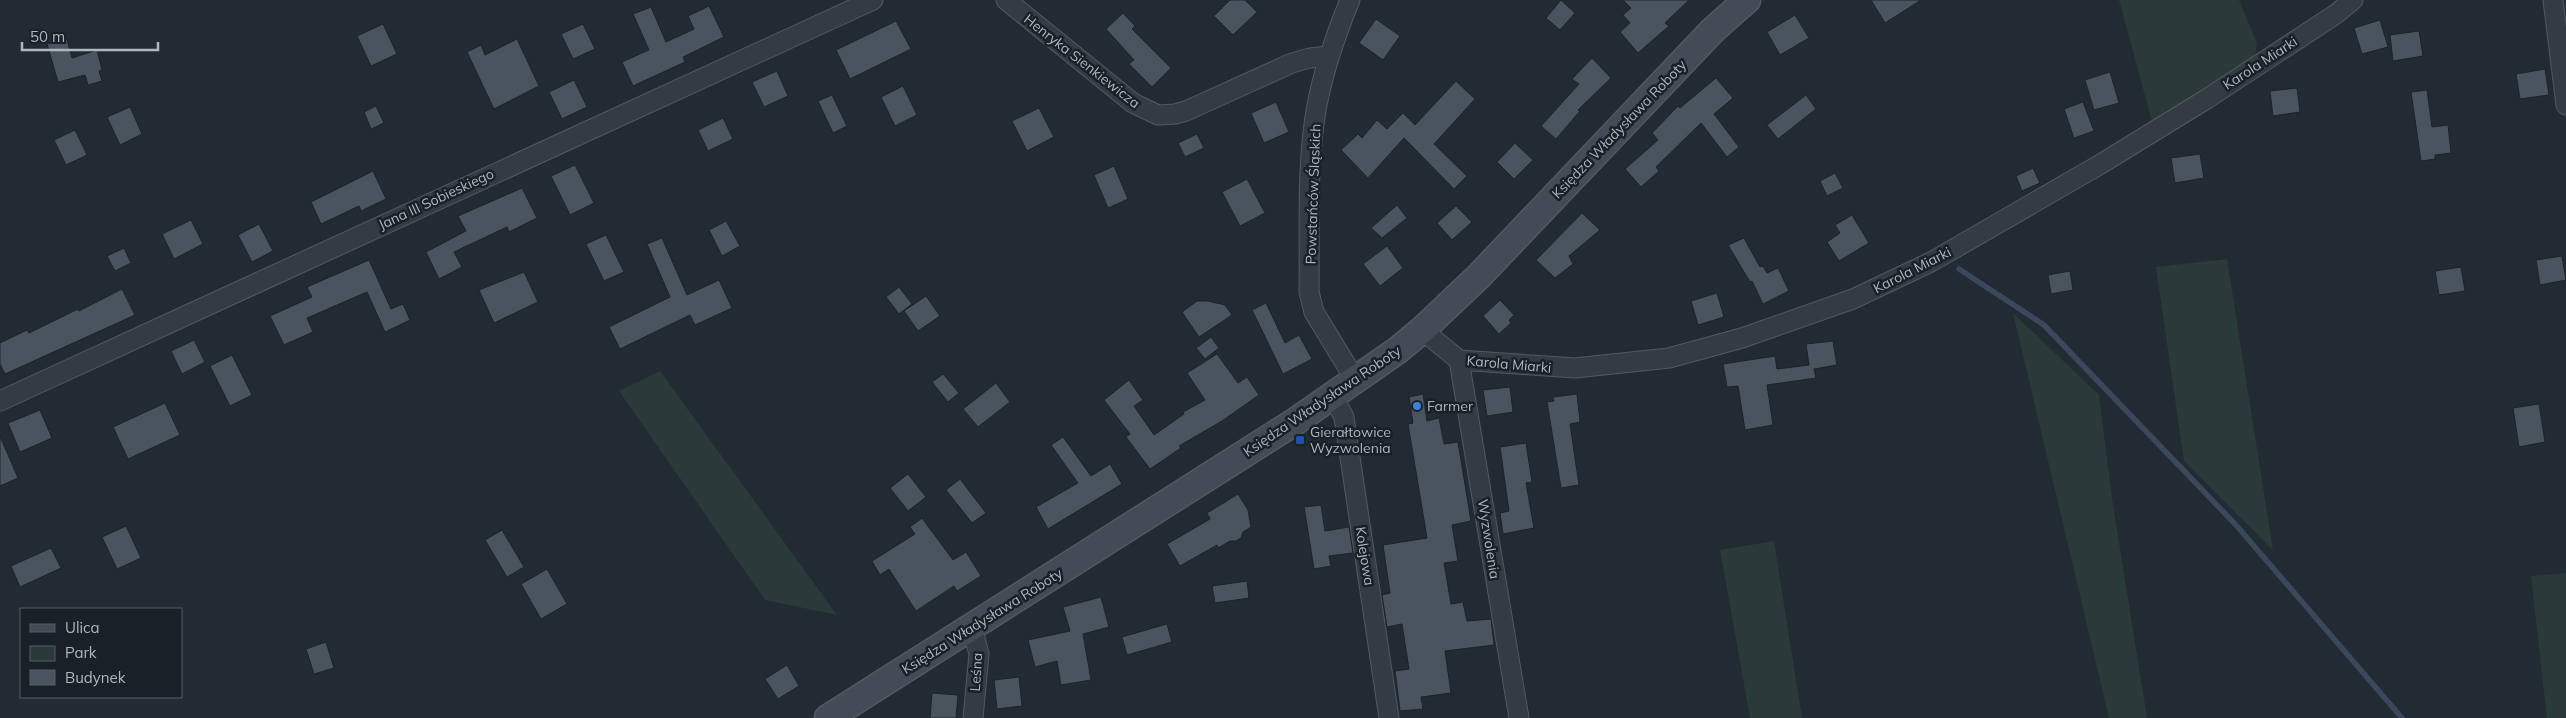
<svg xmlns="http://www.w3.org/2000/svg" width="2566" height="718" viewBox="0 0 2566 718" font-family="Mulish,sans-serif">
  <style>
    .green { fill: #293a39 }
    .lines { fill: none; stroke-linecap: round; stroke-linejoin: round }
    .stream { stroke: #39485a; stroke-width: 5.5 }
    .building { fill: #4a545e; stroke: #1c222a }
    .street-casing { stroke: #525961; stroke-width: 21 }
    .secondary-casing { stroke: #525961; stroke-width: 29 }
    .street { stroke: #353b44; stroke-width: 19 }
    .secondary { stroke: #434b56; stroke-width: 26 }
    .shop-dot { fill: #3f7fe0; stroke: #1a2028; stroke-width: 2 }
    .transit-dot { fill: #1a4fb4; stroke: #1a2028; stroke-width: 2 }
    .labels { text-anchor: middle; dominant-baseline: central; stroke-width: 5; stroke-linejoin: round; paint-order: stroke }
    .street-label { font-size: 14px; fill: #afb6c0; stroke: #1a2028 }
    .poi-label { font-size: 14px; fill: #afb6c0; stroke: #1a2028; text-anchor: start }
  </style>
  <rect width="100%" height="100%" fill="#222a33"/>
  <!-- green -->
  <g class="green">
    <polygon points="2119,0 2239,0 2257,43 2255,58 2153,125"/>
    <polygon points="2227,259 2273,550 2184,461 2156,267"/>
    <polygon points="2013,313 2099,395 2112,498 2147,718 2109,718"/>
    <polygon points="660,371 837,615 765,600 619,391"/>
    <polygon points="1774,541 1802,718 1750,718 1720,550"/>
    <polygon points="2566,573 2566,718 2547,718 2531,576"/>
  </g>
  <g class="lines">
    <!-- stream -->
    <polyline class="stream" points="1959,269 2044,325 2236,525 2402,718"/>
  </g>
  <!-- building -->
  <g class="building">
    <polygon points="1230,0 1245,0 1257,12 1233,35 1214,16"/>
    <polygon points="1561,0 1575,13 1560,30 1546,18"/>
    <polygon points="1623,0 1689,0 1665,23 1669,26 1638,53 1620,32 1630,23 1623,15 1631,8"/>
    <polygon points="1871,0 1921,0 1885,23"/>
    <polygon points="709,6 724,37 683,57 685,62 633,86 622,62 649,50 633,14 651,7 666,42 694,29 688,16"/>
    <polygon points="1123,13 1135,26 1132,29 1171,68 1152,87 1129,64 1134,60 1106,29"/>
    <polygon points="1795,15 1809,38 1780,55 1767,32"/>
    <polygon points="1376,19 1400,36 1383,60 1359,43"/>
    <polygon points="2380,20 2388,47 2362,54 2354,28"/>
    <polygon points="896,21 911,49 850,79 836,50"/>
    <polygon points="383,24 397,54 371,66 357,36"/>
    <polygon points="583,24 595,49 573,59 561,34"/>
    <polygon points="2419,31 2423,56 2393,61 2390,35"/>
    <polygon points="67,39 72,58 97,50 102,70 99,71 102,81 88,85 85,75 58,82 47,44"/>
    <polygon points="517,39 539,86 494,109 467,52 481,45 485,55"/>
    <polygon points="1592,58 1611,78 1578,110 1580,111 1556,139 1541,126 1579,84 1572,79"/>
    <polygon points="2545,69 2549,95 2520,99 2516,74"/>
    <polygon points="777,71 788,96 764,107 752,82"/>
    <polygon points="2110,72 2119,103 2094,110 2085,80"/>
    <polygon points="1716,78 1733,98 1714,114 1739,147 1727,157 1701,123 1656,167 1659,171 1641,187 1625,169 1658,140 1652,133 1678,106 1680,108"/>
    <polygon points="574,80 587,107 562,119 549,92"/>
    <polygon points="1456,81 1475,99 1434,144 1467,176 1454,189 1404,138 1368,178 1341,150 1358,134 1362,138 1377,120 1387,129 1403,113 1415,125"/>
    <polygon points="903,86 917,115 895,126 881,97"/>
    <polygon points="2297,88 2300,112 2273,116 2270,91"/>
    <polygon points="2427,90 2432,127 2448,125 2451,153 2435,155 2435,159 2421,161 2411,92"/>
    <polygon points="832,95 847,126 833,133 818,101"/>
    <polygon points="1806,95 1816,109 1778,139 1767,125"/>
    <polygon points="1276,102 1289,132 1264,143 1251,113"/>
    <polygon points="2083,102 2094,131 2074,138 2064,109"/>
    <polygon points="376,106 384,123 371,129 364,112"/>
    <polygon points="130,107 142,134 120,145 107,117"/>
    <polygon points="1039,108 1054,137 1027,151 1012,121"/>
    <polygon points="723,118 733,139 708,151 698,130"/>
    <polygon points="75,130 87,155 66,165 54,140"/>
    <polygon points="1197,134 1204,148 1185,157 1178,143"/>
    <polygon points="1515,143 1533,160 1514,179 1497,162"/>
    <polygon points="2200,154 2204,178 2175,183 2171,158"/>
    <polygon points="575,165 594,203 570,215 551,176"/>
    <polygon points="1114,166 1128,199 1108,208 1094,175"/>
    <polygon points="2033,168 2040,183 2022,191 2016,176"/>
    <polygon points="373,171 386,199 361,211 359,206 321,224 311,202"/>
    <polygon points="1835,173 1843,188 1827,196 1820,181"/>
    <polygon points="1247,179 1265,213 1240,226 1222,192"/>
    <polygon points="522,188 537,218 509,232 507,227 454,252 462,267 439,279 426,252 466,231 458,216"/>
    <polygon points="1397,205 1407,218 1382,238 1371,228"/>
    <polygon points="1456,206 1472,222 1452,240 1437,223"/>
    <polygon points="1582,213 1600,230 1569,256 1573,264 1555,278 1536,260"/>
    <polygon points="1852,215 1869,243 1839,261 1827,242 1840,233 1835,225"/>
    <polygon points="191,220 203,244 174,259 162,234"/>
    <polygon points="726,221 740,246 722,256 709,230"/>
    <polygon points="259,224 273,251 252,262 238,235"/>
    <polygon points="606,235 624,272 604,281 586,244"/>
    <polygon points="662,238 687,295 719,280 732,308 695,325 690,315 620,349 609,327 670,297 647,244"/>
    <polygon points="1744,238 1760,267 1763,266 1767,273 1778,268 1789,291 1763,304 1752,281 1750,282 1728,245"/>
    <polygon points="1387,246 1403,268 1380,286 1363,264"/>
    <polygon points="124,248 131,263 115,271 107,256"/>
    <polygon points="2562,256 2566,280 2540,285 2536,260"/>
    <polygon points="369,260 391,309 403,304 410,320 385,332 367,292 307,318 313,332 284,345 270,316 312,297 307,287"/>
    <polygon points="2461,267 2465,291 2439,295 2435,271"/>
    <polygon points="2070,271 2073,290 2051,294 2048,275"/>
    <polygon points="524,272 538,302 494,323 479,290"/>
    <polygon points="899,287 912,304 899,314 886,297"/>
    <polygon points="122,289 135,315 5,374 0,364 0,343 27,330 29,333 78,309 79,311"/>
    <polygon points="1717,293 1724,317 1698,325 1691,301"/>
    <polygon points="926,296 940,316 918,331 904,311"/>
    <polygon points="1500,300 1514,315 1509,320 1511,323 1499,334 1483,316"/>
    <polygon points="1197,301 1208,301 1225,305 1232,315 1199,337 1182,312"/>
    <polygon points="1266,303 1285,343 1299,335 1312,359 1283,374 1252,310"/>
    <polygon points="1211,337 1219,348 1205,359 1196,348"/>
    <polygon points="194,340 205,362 182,374 171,351"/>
    <polygon points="1833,341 1837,365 1814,369 1816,378 1767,385 1773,425 1745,430 1738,386 1727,387 1723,364 1775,356 1777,369 1809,365 1806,344"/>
    <polygon points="1217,354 1238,383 1247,377 1259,395 1222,421 1179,446 1181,448 1150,469 1126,437 1130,434 1104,400 1129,380 1143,400 1134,406 1154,435 1184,414 1183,412 1205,400 1187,373"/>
    <polygon points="232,355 252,395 230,406 210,366"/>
    <polygon points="943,374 959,393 948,402 932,382"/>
    <polygon points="996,383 1010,402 978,427 963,409"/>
    <polygon points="1510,387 1513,412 1487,416 1483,390"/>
    <polygon points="1423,394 1427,421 1439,418 1444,444 1458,442 1471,521 1452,525 1458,561 1444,563 1451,604 1463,602 1467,621 1491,619 1494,645 1445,651 1451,693 1421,697 1423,709 1400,711 1395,671 1409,669 1402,624 1387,627 1382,595 1390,593 1383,545 1427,538 1408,424 1413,423 1409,397"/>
    <polygon points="1577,394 1580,422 1570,424 1579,485 1561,488 1547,402 1554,401 1553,397"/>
    <polygon points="165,403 180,435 128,459 113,427"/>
    <polygon points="2539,404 2545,442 2519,447 2513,408"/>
    <polygon points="40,410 52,438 20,452 8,423"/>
    <polygon points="0,436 18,478 0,486"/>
    <polygon points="1063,437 1091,476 1110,464 1122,484 1048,529 1036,507 1078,483 1051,445"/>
    <polygon points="1526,443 1532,482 1526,483 1534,528 1503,534 1500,513 1509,511 1500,447"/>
    <polygon points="908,474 926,497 908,511 890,488"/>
    <polygon points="960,479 986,513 972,523 946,490"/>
    <polygon points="1238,494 1248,510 1251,527 1243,532 1241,538 1236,541 1230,541 1218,548 1217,545 1180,566 1167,544 1210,519 1207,513"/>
    <polygon points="1321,505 1325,531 1349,527 1353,553 1329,556 1331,566 1314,569 1304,507"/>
    <polygon points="922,518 953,560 966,552 981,576 957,591 954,586 916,611 889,569 880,575 872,561 915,534 910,527"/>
    <polygon points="126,526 141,558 117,569 102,537"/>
    <polygon points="502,530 524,567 507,577 485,540"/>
    <polygon points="51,548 61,568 20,587 11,566"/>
    <polygon points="547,569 567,604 541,619 521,584"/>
    <polygon points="1247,581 1249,598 1215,603 1212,586"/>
    <polygon points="1101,597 1109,627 1083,634 1091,680 1061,685 1057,661 1035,667 1028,640 1070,631 1063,607"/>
    <polygon points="1167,624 1172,642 1127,655 1122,637"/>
    <polygon points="326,642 334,668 314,674 306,649"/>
    <polygon points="787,665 799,686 778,699 765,679"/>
    <polygon points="1019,677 1022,706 997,709 994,680"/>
    <polygon points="932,693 958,695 956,718 930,718"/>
  </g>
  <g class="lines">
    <!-- street casing -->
    <g class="street-casing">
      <g id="street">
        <polyline points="1006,0 1133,103 1158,115 1175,114 1186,111 1292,63 1310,58 1329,56"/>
        <path d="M 1350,0 C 1336,34 1324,69 1317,105 C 1306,164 1310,232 1309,292 L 1314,312 L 1356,381"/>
        <polyline points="2553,0 2566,105"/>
        <polyline points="1422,330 1459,360 1575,368 1669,358 1742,338 1853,299 1931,262 2099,165 2205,100 2336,14 2353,0"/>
        <polyline points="1459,360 1519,718"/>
        <polyline points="1333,397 1344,417 1389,718"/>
        <polyline points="0,401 873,0"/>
        <polyline points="972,627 979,654 973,718"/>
      </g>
    </g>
    <!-- secondary casing -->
    <g class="secondary-casing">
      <polyline id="secondary" points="828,718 1296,421 1398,350 1422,330 1479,276 1713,30 1747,0"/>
    </g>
    <!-- street -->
    <use href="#street" class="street"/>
    <!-- secondary -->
    <use href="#secondary" class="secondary"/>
  </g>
  <!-- markers -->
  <circle class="shop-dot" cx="1417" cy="406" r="5"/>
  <rect class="transit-dot" x="1295" y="435" width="10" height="10" rx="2.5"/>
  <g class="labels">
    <!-- street labels -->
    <g class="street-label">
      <text transform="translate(1082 61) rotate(38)">Henryka Sienkiewicza</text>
      <text transform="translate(2260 63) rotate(-33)">Karola Miarki</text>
      <text transform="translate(1619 129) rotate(-46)">Księdza Władysława Roboty</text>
      <text transform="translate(1313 194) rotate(-88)">Powstańców Śląskich</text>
      <text transform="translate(436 199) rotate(-25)">Jana III Sobieskiego</text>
      <text transform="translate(1912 270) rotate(-27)">Karola Miarki</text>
      <text transform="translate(1509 364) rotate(5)">Karola Miarki</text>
      <text transform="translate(1322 401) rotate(-34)">Księdza Władysława Roboty</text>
      <text transform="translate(1489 539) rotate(81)">Wyzwolenia</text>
      <text transform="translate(1365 556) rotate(81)">Kolejowa</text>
      <text transform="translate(982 621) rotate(-32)">Księdza Władysława Roboty</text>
      <text transform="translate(976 672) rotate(-86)">Leśna</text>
    </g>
    <!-- poi labels -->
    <g class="poi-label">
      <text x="1427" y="406">Farmer</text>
      <text x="1310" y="432">Gierałtowice<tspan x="1310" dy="16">Wyzwolenia</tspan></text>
    </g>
  </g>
  <!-- legend -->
  <rect x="20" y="608" width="162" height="90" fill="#1a2028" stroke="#565c65"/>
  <rect x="30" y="624" width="25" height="8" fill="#434b56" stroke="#565c65"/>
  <text x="65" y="633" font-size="15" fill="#afb6c0">Ulica</text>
  <rect x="30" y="646" width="25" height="15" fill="#293a39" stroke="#565c65"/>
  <text x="65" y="658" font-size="15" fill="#afb6c0">Park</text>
  <rect x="30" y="670" width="25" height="15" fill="#4a545e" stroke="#565c65"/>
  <text x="65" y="683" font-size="15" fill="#afb6c0">Budynek</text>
  <!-- scale -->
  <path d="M22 42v8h136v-8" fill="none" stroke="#afb6c0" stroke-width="2.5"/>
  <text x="30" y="42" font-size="15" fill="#afb6c0" stroke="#1a2028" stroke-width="4" paint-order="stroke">50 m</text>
</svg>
